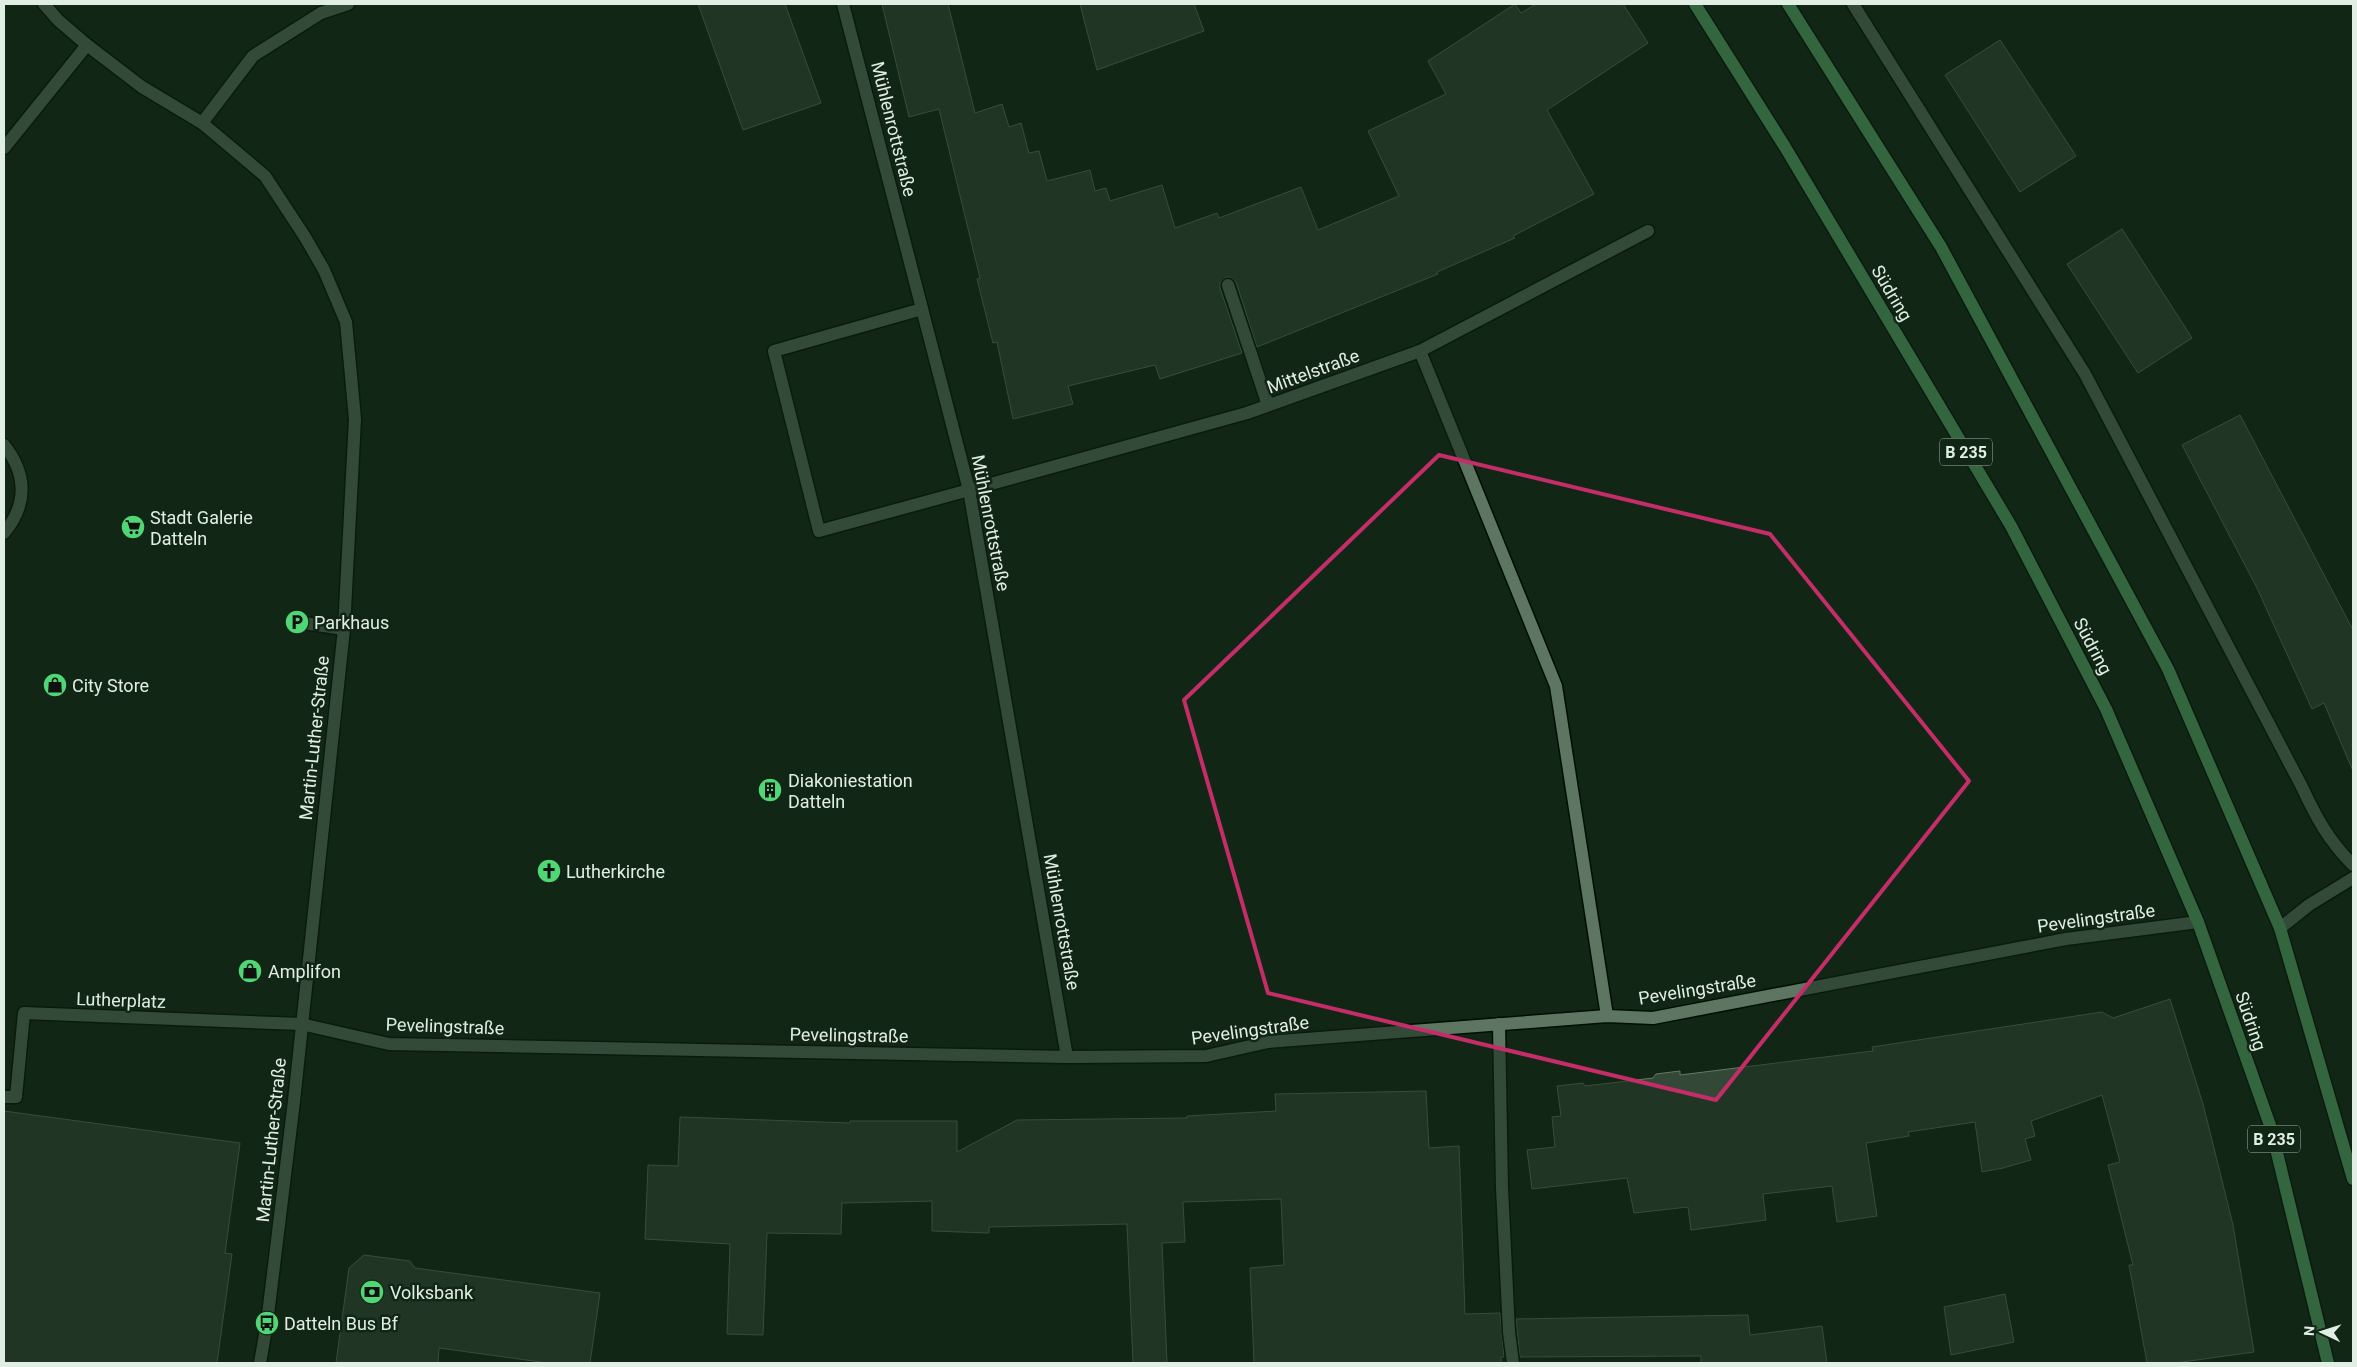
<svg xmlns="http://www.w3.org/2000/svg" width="2357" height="1367" viewBox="0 0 2357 1367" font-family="Roboto,sans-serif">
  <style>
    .building { fill: #334836; stroke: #647b67 }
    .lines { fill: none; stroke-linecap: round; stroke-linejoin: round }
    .lane-casing { stroke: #000f03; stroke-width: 15 }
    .street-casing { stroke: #000f03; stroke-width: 15 }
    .primary-casing { stroke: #000f03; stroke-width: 15 }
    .lane { stroke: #5e7562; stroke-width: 12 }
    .street { stroke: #5e7562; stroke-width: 12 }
    .primary { stroke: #5cb272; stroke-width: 12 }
    .marked { fill: none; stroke: #c52d69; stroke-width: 4; stroke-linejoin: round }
    .labels { text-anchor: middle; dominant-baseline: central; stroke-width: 5; stroke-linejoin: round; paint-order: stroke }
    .shield { fill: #122616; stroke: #a3b2a6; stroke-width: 1 }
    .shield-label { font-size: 16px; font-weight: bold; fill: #e1eee3 }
    .street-label { font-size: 18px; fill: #e1eee3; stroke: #122616 }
    .poi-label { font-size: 18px; fill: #e1eee3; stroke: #122616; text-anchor: start }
  </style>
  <rect width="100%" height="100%" fill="#122616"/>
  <!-- building -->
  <g class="building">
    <polygon points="698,4 785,4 821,103 743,130"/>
    <polygon points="882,4 948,4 975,113 1002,104 1009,127 1021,123 1029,153 1039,151 1047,181 1090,170 1095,191 1106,188 1110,201 1162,185 1175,228 1217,213 1219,218 1301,187 1318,230 1399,196 1368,131 1446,94 1428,61 1515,4 1521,13 1536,4 1623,4 1648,43 1547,110 1594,194 1513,236 1515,238 1437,272 1438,274 1257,347 1236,282 1230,277 1225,278 1220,283 1220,288 1242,353 1160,379 1155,365 1068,386 1073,404 1013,419 997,342 993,343 977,279 980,278 939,109 909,117"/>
    <polygon points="1080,4 1194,4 1204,31 1097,70"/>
    <polygon points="2000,40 2076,156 2020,192 1945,75"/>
    <polygon points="2122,229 2192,338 2138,373 2067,264"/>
    <polygon points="2240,415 2353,630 2353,771 2324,703 2312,709 2257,588 2182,445"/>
    <polygon points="2170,999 2203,1104 2233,1225 2254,1352 2175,1363 2147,1363 2129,1265 2133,1265 2108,1165 2120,1162 2102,1095 2031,1121 2035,1136 2025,1139 2031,1160 2003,1168 1982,1172 1975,1122 1908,1132 1909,1136 1866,1143 1877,1216 1837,1222 1832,1186 1763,1194 1766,1220 1691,1230 1688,1207 1634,1213 1627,1178 1532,1189 1527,1150 1555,1147 1552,1117 1561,1116 1557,1086 1583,1083 1585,1086 1653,1078 1656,1074 1680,1071 1680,1075 1873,1051 1872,1047 2102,1012 2113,1018"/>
    <polygon points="1426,1091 1429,1148 1459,1146 1465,1314 1500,1313 1504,1357 1501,1357 1501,1363 1254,1363 1250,1268 1284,1265 1281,1199 1183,1202 1185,1242 1162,1243 1167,1363 1133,1363 1127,1224 989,1227 989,1233 932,1231 932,1201 842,1203 841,1234 767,1233 763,1335 727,1334 730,1244 645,1239 648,1165 678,1166 680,1117 850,1123 850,1121 957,1121 957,1152 1017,1120 1187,1118 1187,1116 1276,1111 1275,1094"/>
    <polygon points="4,1111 240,1143 225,1253 232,1254 217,1363 4,1363"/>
    <polygon points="364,1255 410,1261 415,1268 600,1293 590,1363 548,1363 439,1348 438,1363 336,1363 349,1268"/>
    <polygon points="2005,1294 2014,1342 1951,1355 1944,1307"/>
    <polygon points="1748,1315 1750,1335 1822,1326 1827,1363 1701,1363 1701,1356 1520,1357 1516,1319"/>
  </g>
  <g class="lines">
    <!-- lane casing -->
    <g class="lane-casing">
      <g id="lane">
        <polyline points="1228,285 1268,405"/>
        <polyline points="922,309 774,351 819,531 969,490"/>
        <polyline points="1420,351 1556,686 1607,1016"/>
        <path d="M 4,445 C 27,474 28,504 4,533"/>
        <polyline points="297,622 344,629"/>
        <polyline points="1499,1024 1502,1188 1509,1332 1513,1363"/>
      </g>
    </g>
    <!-- street casing -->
    <g class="street-casing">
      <g id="street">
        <polyline points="44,4 58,20 87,45 142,87 202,123 265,176 305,237 324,270 346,322 355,419 344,629 294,1101 267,1323 260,1363"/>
        <polyline points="843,4 969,490 1067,1057"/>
        <path d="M 1853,4 L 2085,374 L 2301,785 C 2316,817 2328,840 2353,865"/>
        <polyline points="202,123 253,56 321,13 348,4"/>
        <polyline points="4,148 87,45"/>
        <polyline points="969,490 1247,413 1420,351 1648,231"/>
        <polyline points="2280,928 2309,905 2353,878"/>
        <polyline points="4,1097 16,1097 24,1013 301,1024 389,1044 1067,1057 1206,1056 1268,1042 1607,1016 1653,1018 2066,939 2198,922"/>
      </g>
    </g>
    <!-- primary casing -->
    <g class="primary-casing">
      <g id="primary">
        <polyline points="1695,4 1785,147 2011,526 2106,709 2198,922 2271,1128 2328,1363"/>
        <polyline points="1788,4 1941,247 2168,669 2280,928 2353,1179"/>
      </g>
    </g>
    <!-- lane -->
    <use href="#lane" class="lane"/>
    <!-- street -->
    <use href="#street" class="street"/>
    <!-- primary -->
    <use href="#primary" class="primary"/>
  </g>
  <!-- marked area -->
  <path d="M0 0H2357V1367H0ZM 1439,455 L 1770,534 L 1969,781 L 1716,1100 L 1268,993 L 1184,700 Z" fill="#122616" fill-opacity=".55" fill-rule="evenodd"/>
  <path class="marked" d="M 1439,455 L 1770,534 L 1969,781 L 1716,1100 L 1268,993 L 1184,700 Z"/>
  <!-- icons -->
  <defs>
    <g id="supermarket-disc" transform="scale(1.25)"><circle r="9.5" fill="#50d674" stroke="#122616"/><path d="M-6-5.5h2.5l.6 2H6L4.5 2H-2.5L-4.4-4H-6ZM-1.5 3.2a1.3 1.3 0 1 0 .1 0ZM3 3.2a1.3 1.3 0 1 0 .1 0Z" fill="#111"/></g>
    <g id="parking-disc" transform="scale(1.25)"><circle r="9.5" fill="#50d674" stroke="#122616"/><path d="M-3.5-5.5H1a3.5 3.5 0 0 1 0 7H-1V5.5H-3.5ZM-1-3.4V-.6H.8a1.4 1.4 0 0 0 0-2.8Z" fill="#111"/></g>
    <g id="shop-disc" transform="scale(1.25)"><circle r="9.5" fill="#50d674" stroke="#122616"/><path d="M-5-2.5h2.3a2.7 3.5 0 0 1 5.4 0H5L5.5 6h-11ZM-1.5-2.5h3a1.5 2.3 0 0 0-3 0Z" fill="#111"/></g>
    <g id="building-disc" transform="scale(1.25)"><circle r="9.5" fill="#50d674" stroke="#122616"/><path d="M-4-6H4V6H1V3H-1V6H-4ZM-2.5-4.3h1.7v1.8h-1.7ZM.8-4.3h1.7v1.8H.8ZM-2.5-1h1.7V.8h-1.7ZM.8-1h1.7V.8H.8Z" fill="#111"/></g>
    <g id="church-disc" transform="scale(1.25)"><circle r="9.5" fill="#50d674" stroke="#122616"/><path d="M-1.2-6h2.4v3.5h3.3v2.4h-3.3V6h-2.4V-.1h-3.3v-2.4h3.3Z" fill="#111"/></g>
    <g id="bank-disc" transform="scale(1.25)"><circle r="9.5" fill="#50d674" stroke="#122616"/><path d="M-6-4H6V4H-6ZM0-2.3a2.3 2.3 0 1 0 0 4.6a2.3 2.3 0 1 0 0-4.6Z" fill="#111"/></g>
    <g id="bus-disc" transform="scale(1.25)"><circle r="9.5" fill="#50d674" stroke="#122616"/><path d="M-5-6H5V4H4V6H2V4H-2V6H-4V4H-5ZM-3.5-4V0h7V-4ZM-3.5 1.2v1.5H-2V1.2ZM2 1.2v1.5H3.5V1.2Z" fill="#111"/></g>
  </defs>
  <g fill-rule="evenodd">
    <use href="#supermarket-disc" x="133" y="527"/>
    <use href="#parking-disc" x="297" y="622"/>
    <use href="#shop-disc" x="55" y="685"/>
    <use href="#building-disc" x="770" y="790"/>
    <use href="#church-disc" x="549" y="871"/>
    <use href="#shop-disc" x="250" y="971"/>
    <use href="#bank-disc" x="372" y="1292"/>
    <use href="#bus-disc" x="267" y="1323"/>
  </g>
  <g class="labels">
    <!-- shield labels -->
    <g class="shield">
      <rect x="1940" y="438.5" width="52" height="27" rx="4"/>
      <rect x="2248" y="1125.5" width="52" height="27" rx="4"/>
    </g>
    <g class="shield-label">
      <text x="1966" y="452">B 235</text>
      <text x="2274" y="1139">B 235</text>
    </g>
    <!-- street labels -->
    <g class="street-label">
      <text transform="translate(894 129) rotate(76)">Mühlenrottstraße</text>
      <text transform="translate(1892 293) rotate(59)">Südring</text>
      <text transform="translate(1313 371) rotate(-20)">Mittelstraße</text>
      <text transform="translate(991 523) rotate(79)">Mühlenrottstraße</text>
      <text transform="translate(2093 646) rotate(62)">Südring</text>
      <text transform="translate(314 738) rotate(-84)">Martin-Luther-Straße</text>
      <text transform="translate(2096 918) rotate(-8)">Pevelingstraße</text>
      <text transform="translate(1062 922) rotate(80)">Mühlenrottstraße</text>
      <text transform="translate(1697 989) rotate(-9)">Pevelingstraße</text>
      <text transform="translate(121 1000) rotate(2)">Lutherplatz</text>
      <text transform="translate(2251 1021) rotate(71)">Südring</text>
      <text transform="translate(445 1026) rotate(2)">Pevelingstraße</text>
      <text transform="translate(1250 1030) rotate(-8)">Pevelingstraße</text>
      <text transform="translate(849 1035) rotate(1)">Pevelingstraße</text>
      <text transform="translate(271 1140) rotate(-84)">Martin-Luther-Straße</text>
    </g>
    <!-- poi labels -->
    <g class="poi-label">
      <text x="150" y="517">Stadt Galerie<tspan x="150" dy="21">Datteln</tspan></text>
      <text x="314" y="622">Parkhaus</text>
      <text x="72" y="685">City Store</text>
      <text x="788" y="780">Diakoniestation<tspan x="788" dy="21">Datteln</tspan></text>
      <text x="566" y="871">Lutherkirche</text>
      <text x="268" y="971">Amplifon</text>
      <text x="390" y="1292">Volksbank</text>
      <text x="284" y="1323">Datteln Bus Bf</text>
    </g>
  </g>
  <!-- border -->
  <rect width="2357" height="1367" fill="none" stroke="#e1eee3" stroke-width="10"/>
  <!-- north arrow -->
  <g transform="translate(2322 1332) rotate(274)" stroke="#122616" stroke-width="4" paint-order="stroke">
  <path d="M0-4L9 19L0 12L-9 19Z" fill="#e1eee3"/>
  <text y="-8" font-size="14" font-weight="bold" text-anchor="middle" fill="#e1eee3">N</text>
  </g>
</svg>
